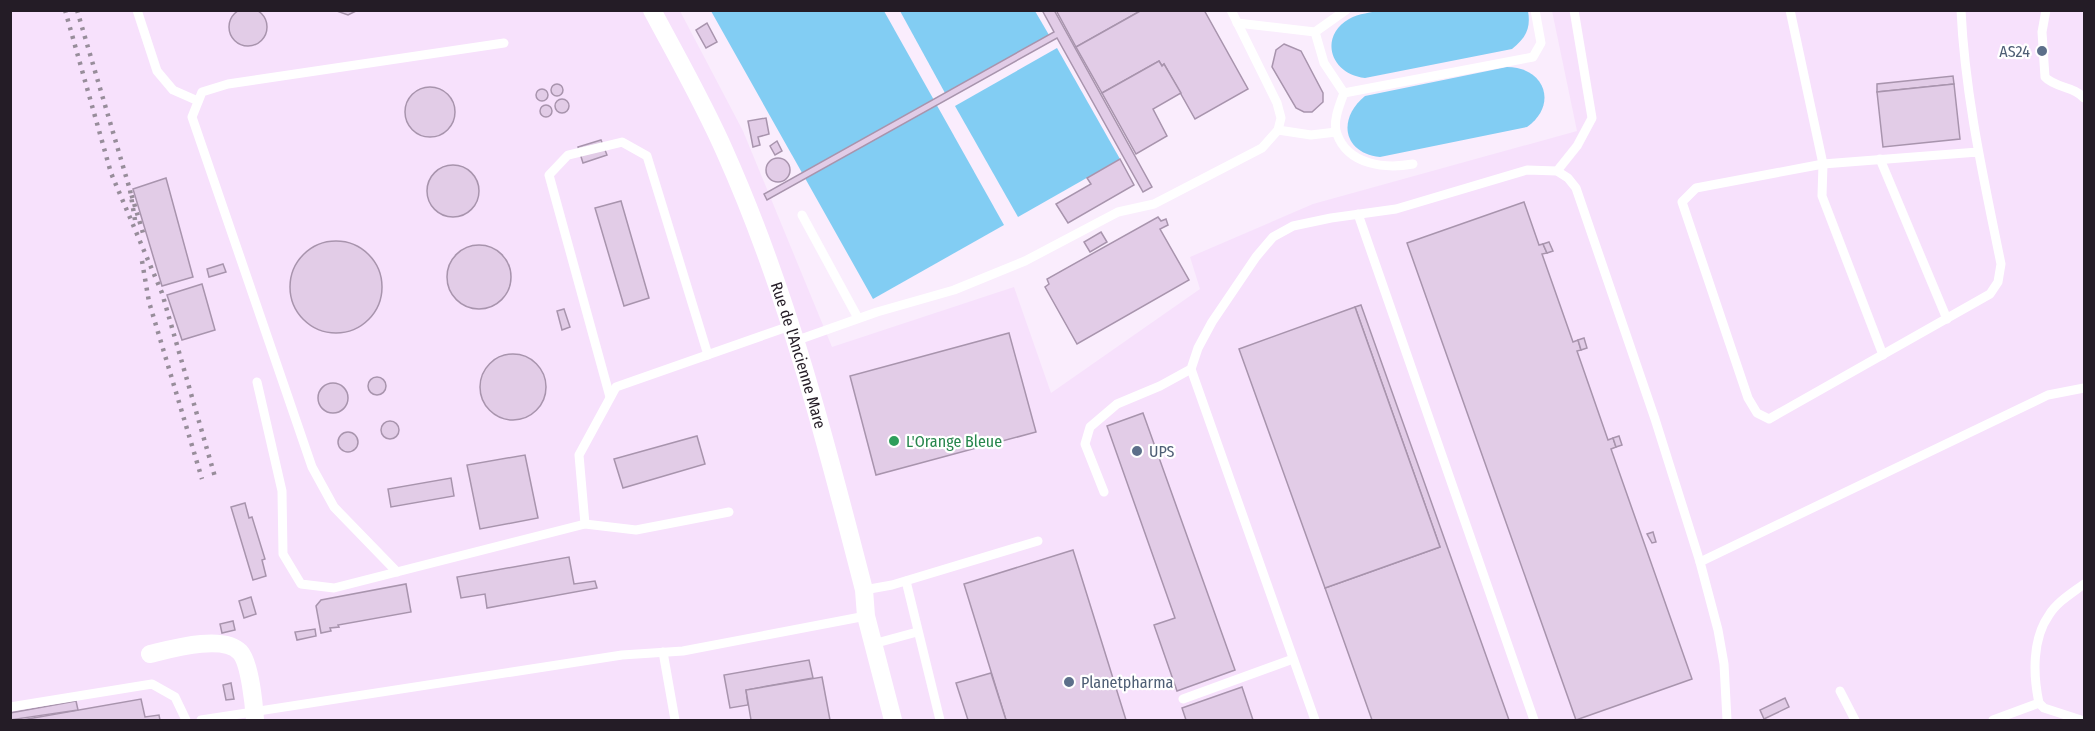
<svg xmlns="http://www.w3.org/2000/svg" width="2095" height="731" viewBox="0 0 2095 731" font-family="'Fira Sans Condensed',sans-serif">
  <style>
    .built { fill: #f7e1fc }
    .water { fill: #82cdf3 }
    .building { fill: #e2cce7; stroke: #a894ad; stroke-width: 1.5 }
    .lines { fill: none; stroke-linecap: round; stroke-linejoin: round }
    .service { stroke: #fff; stroke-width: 9 }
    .minor { stroke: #fff; stroke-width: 18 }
    .rail { stroke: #978d9a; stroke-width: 4.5; stroke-dasharray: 3 6; stroke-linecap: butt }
    .service-dot { fill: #5c6f8a; stroke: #fff; stroke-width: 2 }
    .leisure-dot { fill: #2e9e5b; stroke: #fff; stroke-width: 2 }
    .labels { text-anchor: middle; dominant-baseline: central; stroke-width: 4.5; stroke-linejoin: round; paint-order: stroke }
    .service-label { font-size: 16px; fill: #4e5e75; stroke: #fff; text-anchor: start }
    .street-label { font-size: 16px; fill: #241c26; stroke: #fff }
    .leisure-label { font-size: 16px; fill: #27864d; stroke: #fff; text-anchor: start }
  </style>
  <rect width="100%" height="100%" fill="#faedfd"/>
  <!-- built -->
  <polygon class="built" points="10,11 680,11 743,131 832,347 1014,287 1051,393 1200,289 1190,257 1313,204 1577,131 1552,11 2084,11 2084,720 11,720"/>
  <!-- water -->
  <g class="water">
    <path d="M 1382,10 L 1528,11 C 1531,28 1526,38 1512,49 L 1365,78 C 1331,75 1318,37 1349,19 C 1359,13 1371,13 1382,10 Z"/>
    <polygon points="711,11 884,11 1004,225 873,299"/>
    <polygon points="900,11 1035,11 1049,35 945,93"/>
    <polygon points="1057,48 1120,159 1018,217 955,106"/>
    <path d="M 1507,67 C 1544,67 1559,104 1527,127 L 1380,157 C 1343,153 1337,119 1365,96 Z"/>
  </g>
  <!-- building -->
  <g class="building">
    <circle cx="248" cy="27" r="19"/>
    <polygon points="334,10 358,10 348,15"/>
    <polygon points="1042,10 1054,10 1152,187 1143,192 1057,38 767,200 764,194 1054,32"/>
    <polygon points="1056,10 1142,10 1076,47"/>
    <polygon points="1142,10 1204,10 1248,89 1195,119 1164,64 1162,66 1159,61 1102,93 1076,47"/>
    <polygon points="707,23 717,42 706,48 696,30"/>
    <polygon points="1284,44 1301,51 1323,93 1323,102 1312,112 1304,112 1296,108 1272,67 1276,50"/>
    <polygon points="1159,61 1162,66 1164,64 1181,93 1153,109 1167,136 1136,154 1102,93"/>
    <polygon points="1953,76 1954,84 1877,92 1877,84"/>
    <circle cx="557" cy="90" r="6"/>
    <polygon points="1954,84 1960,139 1883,147 1877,92"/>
    <circle cx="430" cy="112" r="25"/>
    <circle cx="542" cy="95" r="6"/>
    <circle cx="562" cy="106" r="7"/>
    <circle cx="546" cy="111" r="6"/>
    <polygon points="766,118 769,134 758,137 760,145 753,147 748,121"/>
    <polygon points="601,140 607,155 583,163 578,147"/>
    <polygon points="777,141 782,151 775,155 770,146"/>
    <circle cx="778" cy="170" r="12"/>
    <polygon points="1120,159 1134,185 1068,223 1056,204 1091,184 1087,178"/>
    <circle cx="453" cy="191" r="26"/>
    <polygon points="166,178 193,277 162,286 133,189"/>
    <polygon points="621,201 649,298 624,306 595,208"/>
    <polygon points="1524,202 1539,245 1543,244 1547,253 1542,254 1573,342 1578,340 1581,350 1577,351 1608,440 1613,438 1616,447 1611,449 1692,679 1576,720 1407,243"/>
    <polygon points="1158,217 1161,221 1166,219 1168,225 1160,229 1189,280 1077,344 1045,287 1049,284 1047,279"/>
    <polygon points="1101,232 1107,242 1090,252 1084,242"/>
    <circle cx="336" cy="287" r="46"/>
    <polygon points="1549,242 1553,251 1547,253 1543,244"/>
    <circle cx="479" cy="277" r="32"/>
    <polygon points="223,264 226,272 209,277 207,269"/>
    <polygon points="202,284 215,330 182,340 167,295"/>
    <polygon points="1361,305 1509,720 1372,720 1325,588 1440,547 1355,307"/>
    <polygon points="1355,307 1440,547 1325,588 1239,349"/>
    <polygon points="564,309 570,327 562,330 557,311"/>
    <polygon points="1009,333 1036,432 876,475 850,376"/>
    <polygon points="1584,338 1587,348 1581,350 1578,340"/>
    <circle cx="513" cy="387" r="33"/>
    <circle cx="377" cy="386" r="9"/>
    <circle cx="333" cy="398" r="15"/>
    <polygon points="1143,413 1235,670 1177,691 1154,625 1175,618 1107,426"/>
    <circle cx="390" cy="430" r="9"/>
    <circle cx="348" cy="442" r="10"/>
    <polygon points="697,436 705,464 623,488 614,459"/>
    <polygon points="1619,436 1622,445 1616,447 1613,438"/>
    <polygon points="525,455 538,518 480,529 467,465"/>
    <polygon points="451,478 454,496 391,507 388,489"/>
    <polygon points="245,503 249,518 252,517 265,559 262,560 266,576 253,580 231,507"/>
    <polygon points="1653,532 1656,542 1652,543 1647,534"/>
    <polygon points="1073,550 1126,720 1006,720 964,584"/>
    <polygon points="569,557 574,584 595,581 597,588 487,608 485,594 461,598 457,577"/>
    <polygon points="406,584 411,612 338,625 339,627 330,628 331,631 321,633 316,606 321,600"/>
    <polygon points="251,597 256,614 244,618 239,601"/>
    <polygon points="233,621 235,630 222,633 220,624"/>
    <polygon points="315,629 316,636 297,640 295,632"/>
    <polygon points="809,660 813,678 746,690 748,705 730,708 724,675"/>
    <polygon points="991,673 1006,720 968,720 956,683"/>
    <polygon points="822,677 830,720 751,720 746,690"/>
    <polygon points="231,683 234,699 226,700 223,685"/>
    <polygon points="1242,687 1253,720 1186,720 1182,708"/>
    <polygon points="1785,698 1789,707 1764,719 1760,710"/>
    <polygon points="141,699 145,717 159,715 160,720 22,720"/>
    <polygon points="76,701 78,710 10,720 10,713"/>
  </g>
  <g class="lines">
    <!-- service -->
    <g class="service">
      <polyline points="137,10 157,71 173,90 198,101"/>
      <polyline points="1790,10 1823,164 1822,196 1883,355"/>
      <path d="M 1961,10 C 1965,96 1984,180 2001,264 L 1998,282 L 1990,294 L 1769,419 L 1757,413 L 1748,398 L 1682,202 L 1696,188 L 1823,164 L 1978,152"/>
      <path d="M 2046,10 L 2042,32 L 2045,77 C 2055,88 2074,86 2084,98"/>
      <polyline points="1237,23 1315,32 1346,10"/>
      <polyline points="1315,32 1324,63 1344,93 1533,57 1541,43 1535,10"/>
      <path d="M 1344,93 C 1340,104 1332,122 1337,134 C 1348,165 1385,169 1413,164"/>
      <polyline points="1278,130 1311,135 1336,132"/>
      <polyline points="1880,159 1947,319"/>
      <polyline points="1557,171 1577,146 1592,118 1574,10"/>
      <polyline points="1358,214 1534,720"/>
      <polyline points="802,215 858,318"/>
      <polyline points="795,341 877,312 954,290 1025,261 1118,212 1154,204 1262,148 1278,130 1281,118 1277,103 1231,10"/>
      <polyline points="1191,369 1315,720"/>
      <polyline points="257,382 282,491 283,554 301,584 334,588 585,524"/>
      <polyline points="610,397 549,175 568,155 622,142 647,156 708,355"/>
      <polyline points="1104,492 1085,444 1090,427 1117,404 1160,386 1191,369 1198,348 1212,322 1256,257 1273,237 1293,226 1331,218 1396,209 1527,170 1557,171 1568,178 1576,188 1655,419 1700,562 1718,630 1724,664 1727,720"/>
      <polyline points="729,512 636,530 585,524 579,455 616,387 790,326"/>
      <polyline points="1700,562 2048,395 2084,388"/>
      <polyline points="397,572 334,507 312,467 192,117 202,92 228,84 504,43"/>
      <polyline points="906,581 940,720"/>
      <polyline points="864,590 892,585 1038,541"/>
      <polyline points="873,644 917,632"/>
      <polyline points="663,652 675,720"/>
      <polyline points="1840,691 1855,720"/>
      <polyline points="1183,699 1293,659"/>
      <polyline points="10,707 152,684 175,697 186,720"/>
      <polyline points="201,720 622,655 683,651 866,616"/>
      <polyline points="1993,720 2039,703"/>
      <path d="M 2081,720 L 2044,708 L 2039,703 C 2033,675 2032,639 2049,615 C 2057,602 2072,593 2084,584"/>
    </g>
    <!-- minor -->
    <g class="minor">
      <path id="s1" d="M 652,10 C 677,57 704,104 725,152 C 788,293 826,442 864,590 L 866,616 L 893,720"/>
      <path d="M 150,654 C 171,649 223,634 240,652 C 250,663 254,706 255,720"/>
    </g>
    <!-- rail -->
    <g class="rail">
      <polyline points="65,10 111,173 162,293 215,477"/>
      <polyline points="77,10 130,190"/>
      <polyline points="135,220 130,190 143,233"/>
      <polyline points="142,261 149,302 202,479"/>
    </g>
  </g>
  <!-- markers -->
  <g class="service-dot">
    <circle cx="2042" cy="51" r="6"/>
    <circle cx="1137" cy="451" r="6"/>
    <circle cx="1069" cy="682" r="6"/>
  </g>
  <circle class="leisure-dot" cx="894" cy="441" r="6"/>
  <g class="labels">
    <!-- service labels -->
    <g class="service-label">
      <text x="2030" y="51" text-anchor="end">AS24</text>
      <text x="1149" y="451">UPS</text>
      <text x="1081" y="682">Planetpharma</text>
    </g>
    <!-- street labels -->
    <g class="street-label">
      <text stroke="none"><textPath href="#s1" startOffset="376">Rue de l'Ancienne Mare</textPath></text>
    </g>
    <!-- leisure labels -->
    <g class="leisure-label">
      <text x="906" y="441">L'Orange Bleue</text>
    </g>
  </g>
  <!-- border -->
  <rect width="2095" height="731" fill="none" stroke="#241c26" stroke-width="24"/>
</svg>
